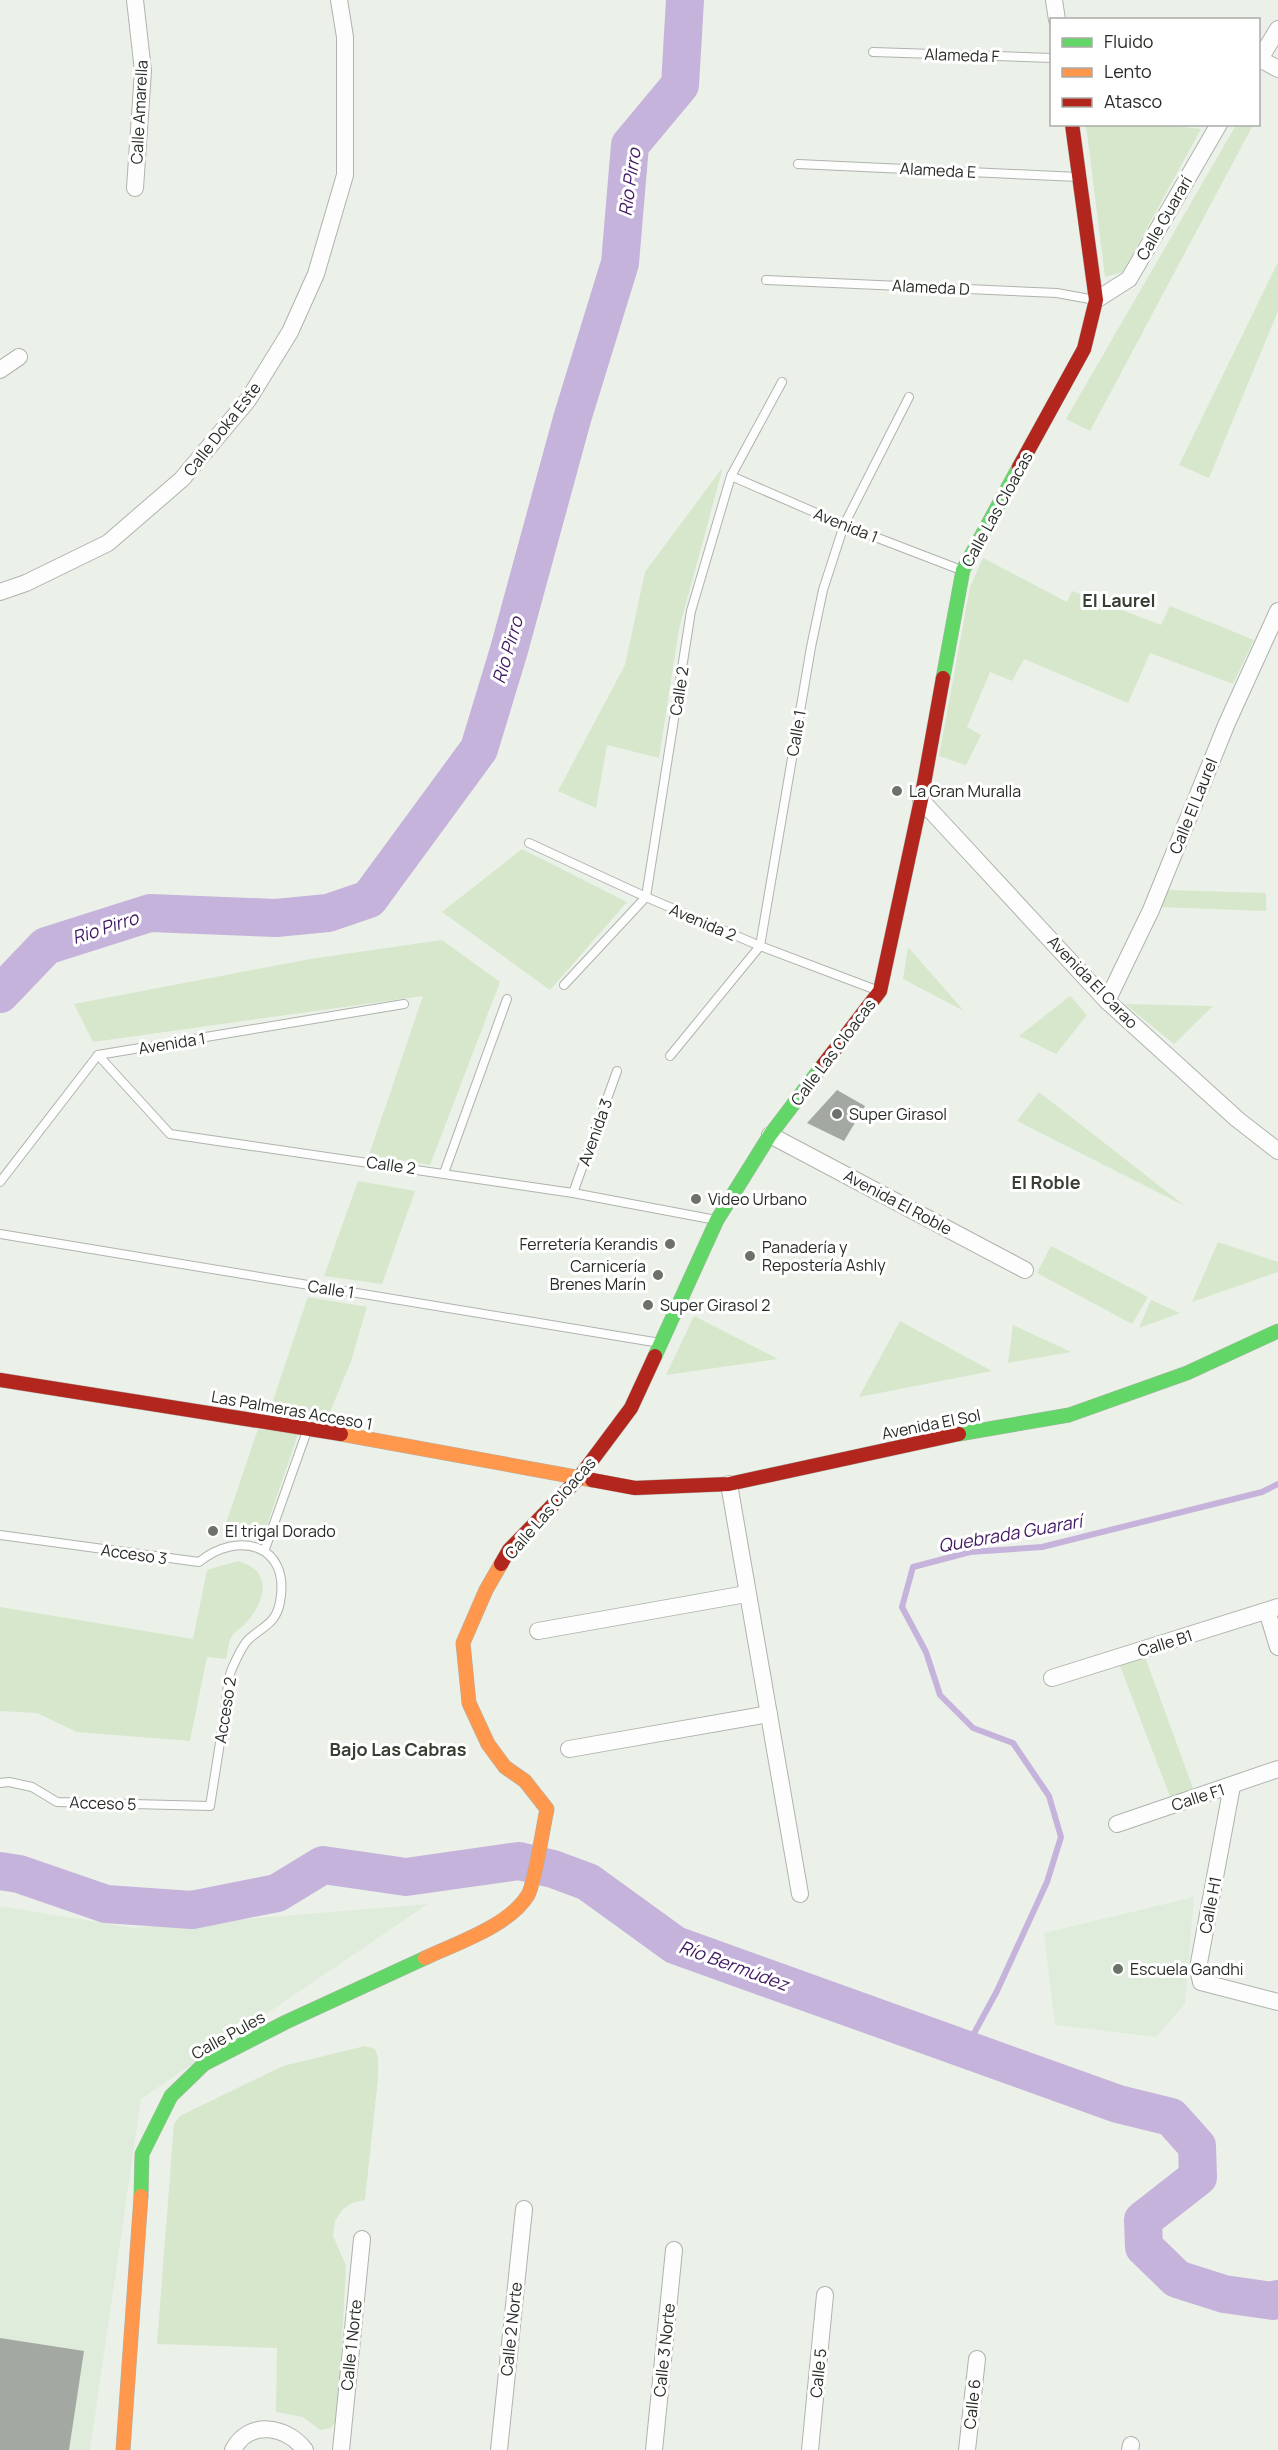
<svg xmlns="http://www.w3.org/2000/svg" width="1278" height="2450" viewBox="0 0 1278 2450" font-family="Manrope,sans-serif">
  <style>
    .built { fill: #e0ecdb }
    .green { fill: #d6e7cc }
    .lines { fill: none; stroke-linecap: round; stroke-linejoin: round }
    .stream { stroke: #c5b3dc; stroke-width: 6 }
    .river { stroke: #c5b3dc; stroke-width: 38 }
    .building { fill: #a4a8a2 }
    .lane-casing { stroke: #afb3ad; stroke-width: 10 }
    .street-casing { stroke: #afb3ad; stroke-width: 18 }
    .fast-casing { stroke: #afb3ad; stroke-width: 15 }
    .slow-casing { stroke: #afb3ad; stroke-width: 15 }
    .jam-casing { stroke: #afb3ad; stroke-width: 15 }
    .lane { stroke: #fcfdfc; stroke-width: 8 }
    .street { stroke: #fcfdfc; stroke-width: 16 }
    .fast { stroke: #63d668; stroke-width: 14 }
    .slow { stroke: #ff974d; stroke-width: 14 }
    .jam { stroke: #b3261e; stroke-width: 14 }
    .poi-dot { fill: #6c716a; stroke: #fff; stroke-width: 2 }
    .labels { text-anchor: middle; dominant-baseline: central; stroke-width: 6; stroke-linejoin: round; paint-order: stroke }
    .street-label { font-size: 16px; fill: #282c26; stroke: #fff }
    .poi-label { font-size: 16px; fill: #282c26; stroke: #fff; text-anchor: start }
    .water-label { font-size: 18px; font-style: italic; fill: #411962; stroke: #fff }
    .neighbourhood-label { font-size: 18px; font-weight: bold; fill: #363f32; stroke: #fff }
  </style>
  <rect width="100%" height="100%" fill="#ebf1e8"/>
  <!-- built -->
  <g class="built">
    <polygon points="1194,1897 1185,2004 1156,2037 1055,2025 1044,1933"/>
    <polygon points="428,1904 141,2099 90,2450 0,2450 0,1906 133,1928"/>
  </g>
  <!-- green -->
  <g class="green">
    <polygon points="1168,125 1201,129 1123,272 1105,277 1086,125"/>
    <polygon points="1236,125 1253,125 1090,431 1066,419"/>
    <polygon points="1278,262 1278,311 1209,478 1179,465"/>
    <polygon points="723,467 679,629 659,758 607,745 596,808 558,791 625,665 645,572"/>
    <polygon points="983,558 1067,602 1072,591 1161,625 1170,606 1254,640 1233,684 1150,653 1128,703 1024,659 1012,681 990,672 967,727 981,735 966,765 939,756 970,587"/>
    <polygon points="522,849 627,902 550,990 442,912"/>
    <polygon points="1166,890 1266,893 1266,911 1160,907"/>
    <polygon points="442,940 500,982 430,1165 369,1155 423,996 93,1042 74,1004 310,959"/>
    <polygon points="908,947 964,1011 903,979"/>
    <polygon points="1070,996 1087,1015 1056,1054 1019,1036"/>
    <polygon points="1125,1004 1213,1006 1174,1044"/>
    <polygon points="1039,1092 1185,1206 1017,1121"/>
    <polygon points="358,1181 415,1191 382,1284 324,1276"/>
    <polygon points="1218,1242 1278,1262 1278,1272 1192,1302"/>
    <polygon points="1051,1246 1148,1297 1132,1324 1037,1273"/>
    <polygon points="308,1297 367,1307 351,1361 328,1417 271,1406"/>
    <polygon points="1151,1300 1180,1313 1139,1328"/>
    <polygon points="694,1316 778,1359 666,1375"/>
    <polygon points="900,1321 992,1371 859,1397"/>
    <polygon points="1013,1325 1071,1352 1008,1363"/>
    <polygon points="258,1429 298,1434 263,1537 223,1532"/>
    <path d="M 238,1561 C 274,1571 265,1601 246,1623 C 242,1628 235,1631 232,1636 C 228,1642 228,1653 226,1659 L 207,1657 L 190,1741 L 77,1732 L 37,1713 L 0,1711 L 0,1607 L 193,1639 L 207,1570 Z"/>
    <polygon points="1145,1657 1194,1791 1171,1799 1120,1666"/>
    <polygon points="365,2046 375,2049 378,2057 378,2078 365,2200 352,2203 342,2210 335,2221 333,2236 346,2265 338,2418 331,2428 320,2430 303,2417 276,2412 277,2348 157,2344 174,2124 180,2116 283,2066"/>
  </g>
  <g class="lines">
    <!-- stream -->
    <polyline class="stream" points="965,2050 997,1991 1047,1882 1061,1837 1049,1796 1013,1743 973,1728 940,1695 926,1652 902,1607 913,1567 970,1552 1042,1547 1262,1492 1278,1484"/>
    <!-- river -->
    <g class="river">
      <polyline points="0,994 46,946 150,913 276,918 328,913 369,899 479,749 509,650 572,419 620,263 630,145 680,85 685,0"/>
      <polyline points="0,1871 19,1874 106,1904 192,1910 277,1893 323,1865 406,1877 519,1861 553,1869 588,1882 675,1945 1118,2104 1171,2117 1197,2146 1198,2177 1143,2220 1144,2247 1177,2279 1224,2294 1273,2301 1278,2299"/>
    </g>
  </g>
  <!-- building -->
  <g class="building">
    <polygon points="837,1090 865,1106 844,1141 807,1123"/>
    <polygon points="0,2338 84,2351 69,2450 0,2450"/>
  </g>
  <g class="lines">
    <!-- lane casing -->
    <g class="lane-casing">
      <g id="lane">
        <polyline points="873,52 1052,58"/>
        <polyline points="798,164 1078,177"/>
        <polyline points="766,280 1057,293 1095,300"/>
        <polyline points="731,476 844,525 961,570"/>
        <polyline points="529,843 646,897 760,946 879,991"/>
        <polyline points="564,985 646,897 691,611 731,476 782,382"/>
        <polyline points="98,1055 170,1134 573,1193 716,1220"/>
        <polyline points="670,1056 760,946 811,647 823,590 844,525 909,397"/>
        <polyline points="444,1173 507,999"/>
        <polyline points="0,1182 98,1055 404,1004"/>
        <polyline points="573,1193 617,1071"/>
        <polyline points="0,1234 660,1343"/>
        <path d="M 0,1535 L 199,1562 C 238,1530 291,1544 280,1602 C 276,1624 263,1626 249,1639 C 242,1645 235,1662 231,1671 C 227,1683 227,1698 225,1711 C 220,1743 215,1774 210,1806 L 57,1802 L 32,1787 L 9,1782 L 0,1783"/>
        <polyline points="265,1549 307,1431"/>
      </g>
    </g>
    <!-- street casing -->
    <g class="street-casing">
      <g id="street">
        <polyline points="135,0 143,71 135,188"/>
        <polyline points="1054,0 1057,20"/>
        <polyline points="1260,59 1278,69"/>
        <polyline points="1258,62 1278,29"/>
        <polyline points="1096,300 1129,279 1219,124"/>
        <polyline points="0,370 19,357"/>
        <polyline points="0,592 26,583 108,543 182,479 248,400 290,332 316,274 345,175 345,37 339,0"/>
        <polyline points="921,800 1107,1001 1237,1119 1278,1151"/>
        <polyline points="1107,1001 1151,910 1227,723 1278,611"/>
        <polyline points="770,1135 1025,1270"/>
        <polyline points="729,1484 800,1894"/>
        <polyline points="1267,1611 1278,1647"/>
        <polyline points="538,1631 746,1594"/>
        <polyline points="1052,1678 1278,1607"/>
        <polyline points="569,1749 769,1714"/>
        <polyline points="1232,1786 1198,1968 1201,1982 1278,2002"/>
        <polyline points="1117,1824 1278,1769"/>
        <path d="M 233,2450 C 249,2419 287,2426 305,2450"/>
        <polyline points="341,2450 362,2239"/>
        <polyline points="499,2450 524,2209"/>
        <polyline points="654,2450 674,2250"/>
        <polyline points="810,2450 825,2295"/>
        <polyline points="967,2450 977,2359"/>
        <polyline points="1130,2450 1131,2445"/>
      </g>
    </g>
    <!-- fast casing -->
    <g class="fast-casing">
      <g id="fast">
        <polyline points="943,678 963,570 1019,467"/>
        <polyline points="655,1356 717,1220 770,1135 823,1065"/>
        <polyline points="959,1434 1069,1415 1187,1373 1278,1331"/>
        <polyline points="141,2196 142,2154 171,2096 204,2064 286,2022 425,1958"/>
      </g>
    </g>
    <!-- slow casing -->
    <g class="slow-casing">
      <g id="slow">
        <polyline points="341,1434 592,1480"/>
        <path d="M 425,1958 C 457,1943 509,1926 528,1895 C 535,1883 543,1827 547,1809 L 525,1781 L 505,1767 L 488,1744 L 469,1703 L 463,1643 L 486,1590 L 501,1564"/>
        <polyline points="123,2450 141,2196"/>
      </g>
    </g>
    <!-- jam casing -->
    <g class="jam-casing">
      <g id="jam">
        <polyline points="1019,467 1084,349 1096,300 1072,124"/>
        <polyline points="823,1065 880,991 921,800 943,678"/>
        <polyline points="0,1380 341,1434"/>
        <polyline points="592,1480 635,1488 729,1484 959,1434"/>
        <polyline points="501,1564 509,1550 578,1479 631,1408 655,1356"/>
      </g>
    </g>
    <!-- lane -->
    <use href="#lane" class="lane"/>
    <!-- street -->
    <use href="#street" class="street"/>
    <!-- fast -->
    <use href="#fast" class="fast"/>
    <!-- slow -->
    <use href="#slow" class="slow"/>
    <!-- jam -->
    <use href="#jam" class="jam"/>
  </g>
  <!-- markers -->
  <g class="poi-dot">
    <circle cx="897" cy="791" r="6"/>
    <circle cx="837" cy="1114" r="6"/>
    <circle cx="696" cy="1199" r="6"/>
    <circle cx="670" cy="1244" r="6"/>
    <circle cx="750" cy="1256" r="6"/>
    <circle cx="658" cy="1275" r="6"/>
    <circle cx="648" cy="1305" r="6"/>
    <circle cx="213" cy="1531" r="6"/>
    <circle cx="1118" cy="1969" r="6"/>
  </g>
  <g class="labels">
    <!-- street labels -->
    <g class="street-label">
      <text transform="translate(962 55) rotate(2)">Alameda F</text>
      <text transform="translate(139 112) rotate(-87)">Calle Amarella</text>
      <text transform="translate(938 170) rotate(3)">Alameda E</text>
      <text transform="translate(1164 218) rotate(-60)">Calle Guararí</text>
      <text transform="translate(931 287) rotate(3)">Alameda D</text>
      <text transform="translate(222 429) rotate(-52)">Calle Doka Este</text>
      <text transform="translate(997 509) rotate(-61)">Calle Las Cloacas</text>
      <text transform="translate(846 525) rotate(22)">Avenida 1</text>
      <text transform="translate(679 691) rotate(-81)">Calle 2</text>
      <text transform="translate(796 733) rotate(-80)">Calle 1</text>
      <text transform="translate(1193 806) rotate(-68)">Calle El Laurel</text>
      <text transform="translate(703 922) rotate(23)">Avenida 2</text>
      <text transform="translate(1093 982) rotate(46)">Avenida El Carao</text>
      <text transform="translate(172 1043) rotate(-9)">Avenida 1</text>
      <text transform="translate(833 1052) rotate(-53)">Calle Las Cloacas</text>
      <text transform="translate(595 1132) rotate(-70)">Avenida 3</text>
      <text transform="translate(391 1165) rotate(8)">Calle 2</text>
      <text transform="translate(898 1202) rotate(28)">Avenida El Roble</text>
      <text transform="translate(331 1289) rotate(9)">Calle 1</text>
      <text transform="translate(292 1410) rotate(10)">Las Palmeras Acceso 1</text>
      <text transform="translate(931 1424) rotate(-11)">Avenida El Sol</text>
      <text transform="translate(550 1508) rotate(-49)">Calle Las Cloacas</text>
      <text transform="translate(134 1554) rotate(8)">Acceso 3</text>
      <text transform="translate(1165 1643) rotate(-17)">Calle B1</text>
      <text transform="translate(225 1710) rotate(-81)">Acceso 2</text>
      <text transform="translate(1198 1797) rotate(-18)">Calle F1</text>
      <text transform="translate(103 1803) rotate(2)">Acceso 5</text>
      <text transform="translate(1210 1905) rotate(-79)">Calle H1</text>
      <text transform="translate(228 2035) rotate(-29)">Calle Pules</text>
      <text transform="translate(511 2329) rotate(-84)">Calle 2 Norte</text>
      <text transform="translate(351 2345) rotate(-84)">Calle 1 Norte</text>
      <text transform="translate(664 2350) rotate(-84)">Calle 3 Norte</text>
      <text transform="translate(818 2373) rotate(-84)">Calle 5</text>
      <text transform="translate(972 2404) rotate(-84)">Calle 6</text>
    </g>
    <!-- poi labels -->
    <g class="poi-label">
      <text x="909" y="791">La Gran Muralla</text>
      <text x="849" y="1114">Super Girasol</text>
      <text x="708" y="1199">Video Urbano</text>
      <text x="658" y="1244" text-anchor="end">Ferretería Kerandis</text>
      <text x="762" y="1247">Panadería y<tspan x="762" dy="18">Repostería Ashly</tspan></text>
      <text x="646" y="1266" text-anchor="end">Carnicería<tspan x="646" dy="18">Brenes Marín</tspan></text>
      <text x="660" y="1305">Super Girasol 2</text>
      <text x="225" y="1531">El trigal Dorado</text>
      <text x="1130" y="1969">Escuela Gandhi</text>
    </g>
    <!-- water labels -->
    <g class="water-label">
      <text transform="translate(629 182) rotate(-82)">Rio Pirro</text>
      <text transform="translate(507 650) rotate(-74)">Rio Pirro</text>
      <text transform="translate(105 927) rotate(-18)">Rio Pirro</text>
      <text transform="translate(1010 1533) rotate(-10)">Quebrada Guararí</text>
      <text transform="translate(734 1965) rotate(20)">Río Bermúdez</text>
    </g>
    <!-- neighbourhood labels -->
    <g class="neighbourhood-label">
      <text x="1119" y="600">El Laurel</text>
      <text x="1046" y="1182">El Roble</text>
      <text x="398" y="1749">Bajo Las Cabras</text>
    </g>
  </g>
  <!-- legend -->
  <rect x="1050" y="18" width="210" height="108" fill="#ffffff" stroke="#a9aba8" stroke-width="1.5"/>
  <rect x="1062" y="38" width="30" height="9" fill="#63d668" stroke="#a9aba8" stroke-width="1.5"/>
  <text x="1104" y="48" font-size="18" fill="#282c26">Fluido</text>
  <rect x="1062" y="68" width="30" height="9" fill="#ff974d" stroke="#a9aba8" stroke-width="1.5"/>
  <text x="1104" y="78" font-size="18" fill="#282c26">Lento</text>
  <rect x="1062" y="98" width="30" height="9" fill="#b3261e" stroke="#a9aba8" stroke-width="1.5"/>
  <text x="1104" y="108" font-size="18" fill="#282c26">Atasco</text>
</svg>
